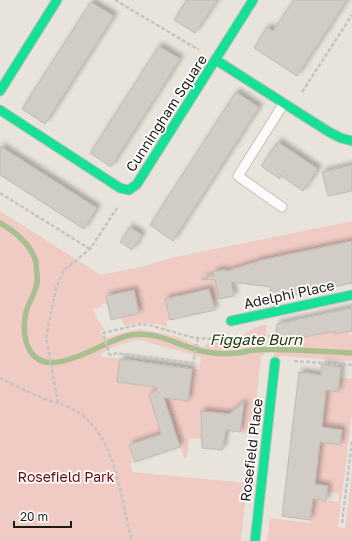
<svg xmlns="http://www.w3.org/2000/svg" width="352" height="541" viewBox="0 0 352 541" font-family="'Golos Text',sans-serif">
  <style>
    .green { fill: #f0cbc4; fill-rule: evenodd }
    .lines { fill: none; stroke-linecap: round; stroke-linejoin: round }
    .stream { stroke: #a8bf90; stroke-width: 5.5 }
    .building { fill: #d1ccc6; stroke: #bebab4; filter: url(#shadow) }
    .lane-casing { stroke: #c5c1bb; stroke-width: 11 }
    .fast-casing { stroke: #c5c1bb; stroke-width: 11 }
    .path { stroke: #c6c4c2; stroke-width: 2.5; stroke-dasharray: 4 2; stroke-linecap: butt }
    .lane { stroke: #fcfbfa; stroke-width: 9 }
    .fast { stroke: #16e098; stroke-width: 9 }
    .labels { text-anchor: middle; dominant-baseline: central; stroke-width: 3.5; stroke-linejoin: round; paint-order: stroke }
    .street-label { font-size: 14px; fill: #1d1a15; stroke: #fff }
    .park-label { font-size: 14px; fill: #68080c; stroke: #fff }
    .water-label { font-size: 15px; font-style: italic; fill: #22390a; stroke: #fff }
  </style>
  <defs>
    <filter id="shadow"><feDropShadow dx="3.5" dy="-3.5" stdDeviation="2" flood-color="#0004"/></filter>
  </defs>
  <rect width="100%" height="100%" fill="#e8e4dc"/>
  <!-- green -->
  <g class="green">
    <path d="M 0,211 L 101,275 L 144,266 L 171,258 L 352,221 L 352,254 L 253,263 L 214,272 L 219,299 L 212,301 L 209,289 L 165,299 L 170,320 L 166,321 L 168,327 C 149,322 143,321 124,326 L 122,317 L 139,313 L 133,290 L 106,296 L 107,300 L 115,298 L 116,301 L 100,305 L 101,307 L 93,309 L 96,317 L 105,330 L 100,331 L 103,339 L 118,334 L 139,329 L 175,336 L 203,347 C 212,339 222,343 233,340 C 246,336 252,325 267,325 L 264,355 L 261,356 L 253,434 L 240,432 L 242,416 L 207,411 L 201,418 L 203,439 L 189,438 L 187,458 L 184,458 L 170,417 L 163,416 L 156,418 L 161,434 L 129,445 L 134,462 L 130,464 L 132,472 L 247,483 L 241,541 L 0,541 ZM 135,340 L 139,340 L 201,357 L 199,370 L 192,369 L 188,401 L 175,389 L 157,387 L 159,365 L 153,364 L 150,386 L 117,382 L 120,359 L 102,357 L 101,354 L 113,347 Z"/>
    <polygon points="333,328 334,334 348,332 349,335 352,334 352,361 282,356 274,359 275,340 289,338 290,340 299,338 308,334 309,337 318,335 318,332"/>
    <polygon points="340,377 352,379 352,413 338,527 345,528 352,471 352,541 267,541 270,518 310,523 313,499 339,502 339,494 327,492 327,486 314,484 319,442 340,444 342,430 321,427 326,390 338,392"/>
  </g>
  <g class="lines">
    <!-- stream -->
    <path class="stream" d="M 0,223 C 14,231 29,243 35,259 C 37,263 36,269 37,274 C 37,277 38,280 37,283 C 36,291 31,299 28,306 C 24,316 23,330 26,341 C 40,391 102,339 131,335 C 158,330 181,348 207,352 C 216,354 228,354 237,353 C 243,353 249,350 255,350 C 287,348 320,352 352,353"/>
  </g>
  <!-- building -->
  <g class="building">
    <polygon points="187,0 217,0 195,33 174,20"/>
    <polygon points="294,0 347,0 297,76 254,48 267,27 273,31"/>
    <polygon points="91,2 114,16 45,124 22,109"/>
    <polygon points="159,46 180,59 111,167 90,153"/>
    <polygon points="236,92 259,107 173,241 150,225"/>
    <polygon points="278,142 318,169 303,191 280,175 280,179 261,166"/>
    <polygon points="0,146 97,208 84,229 0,175"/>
    <polygon points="352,165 352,191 328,196 322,172"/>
    <polygon points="130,227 142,235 132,250 120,242"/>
    <polygon points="352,241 352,283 280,298 280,296 269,299 271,287 231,282 234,296 219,299 215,280 201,279 214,275 213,272 222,270 228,271 262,260"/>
    <polygon points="209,289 215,310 170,320 165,299"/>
    <polygon points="134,290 139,313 111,320 106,296"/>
    <polygon points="352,308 352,331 334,334 334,331 290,340 289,338 275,340 277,324"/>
    <polygon points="120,359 192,369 188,401 164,398 180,447 135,462 129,445 161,434 149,394 156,391 157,387 117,382"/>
    <polygon points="322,364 341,367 338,392 326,390 322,427 342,430 340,445 320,442 315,484 328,486 326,501 313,499 310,520 282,516 299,372 321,375"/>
    <polygon points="244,402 240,432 226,430 222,450 202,448 201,411 229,414"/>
  </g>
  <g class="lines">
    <!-- lane casing -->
    <g class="lane-casing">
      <polyline id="lane" points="282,207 238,176 284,103"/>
    </g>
    <!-- fast casing -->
    <g class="fast-casing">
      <g id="fast">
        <polyline points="216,60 329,132 341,138 352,141"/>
        <polyline points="0,91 57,0"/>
        <polyline points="0,110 120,188 129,190 137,184 253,0"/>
        <polyline points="231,321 352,295"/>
        <polyline points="255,541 275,362"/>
      </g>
    </g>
    <!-- path -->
    <g class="path">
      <polyline points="115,0 199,50"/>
      <polyline points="302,92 352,15"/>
      <polyline points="0,193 90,249"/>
      <path d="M 198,338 L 193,363 L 116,353 C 113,355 112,356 109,354 L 103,333 L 141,324 L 149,325 L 191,337 C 201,338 210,340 220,338"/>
      <polyline points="269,344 270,333"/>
      <polyline points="294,361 352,365"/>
      <path d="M 0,378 C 17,387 35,395 53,402 C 59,404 67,405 73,409 C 117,433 120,498 132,541"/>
      <polyline points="58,403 46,337 56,288 64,270 90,249 117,208"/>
      <polyline points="342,523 352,441"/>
    </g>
    <!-- lane -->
    <use href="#lane" class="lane"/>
    <!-- fast -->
    <use href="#fast" class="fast"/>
  </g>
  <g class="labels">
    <!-- street labels -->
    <g class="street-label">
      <text transform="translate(166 113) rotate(-57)">Cunningham Square</text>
      <text transform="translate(289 294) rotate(-12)">Adelphi Place</text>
      <text transform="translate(251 450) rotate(-83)">Rosefield Place</text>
    </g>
    <!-- park labels -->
    <g class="park-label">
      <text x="66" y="476">Rosefield Park</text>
    </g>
    <!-- water labels -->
    <g class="water-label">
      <text x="256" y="339">Figgate Burn</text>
    </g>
  </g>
  <!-- scale -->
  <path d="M14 521v6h57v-6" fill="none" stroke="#1d1a15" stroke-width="2"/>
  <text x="20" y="521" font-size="12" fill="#1d1a15" stroke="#ffffff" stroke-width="3" paint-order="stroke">20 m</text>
</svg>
